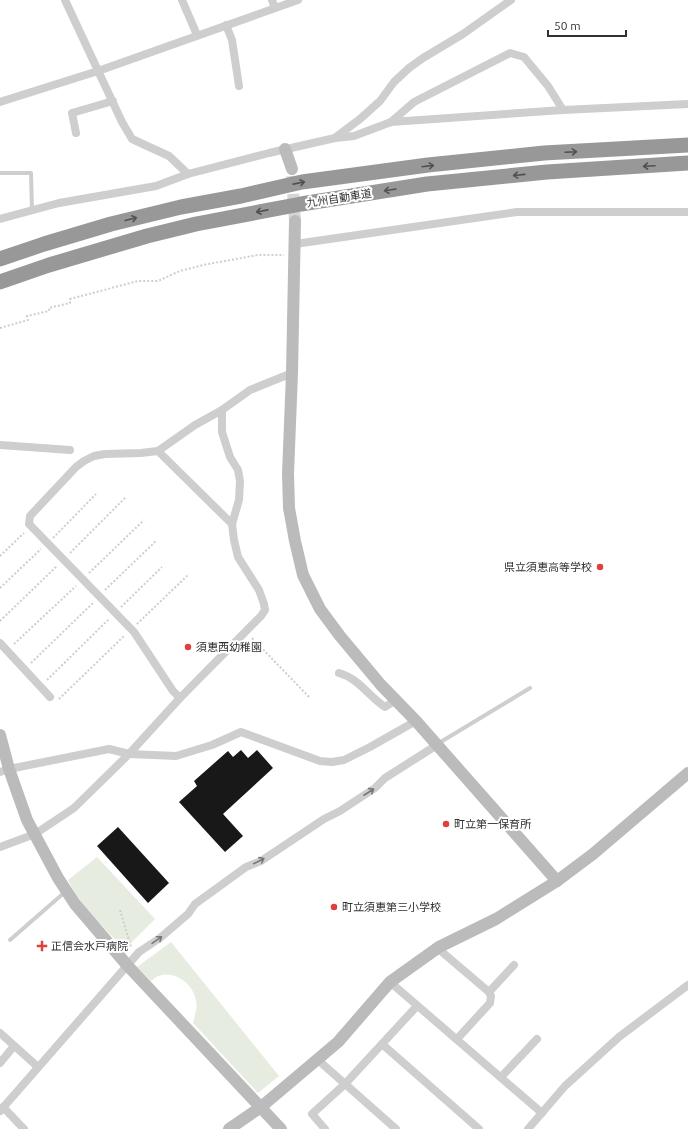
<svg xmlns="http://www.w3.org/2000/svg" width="688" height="1129" viewBox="0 0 688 1129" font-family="Ubuntu,'Noto Sans JP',sans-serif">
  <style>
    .green { fill: #e6ede0 }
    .building { fill: #181818 }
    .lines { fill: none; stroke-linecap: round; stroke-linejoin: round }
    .secondary-tunnel { stroke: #d6d6d6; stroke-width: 12; stroke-dasharray: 12 6; stroke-linecap: butt }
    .path { stroke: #cecece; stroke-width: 2; stroke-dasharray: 2 2; stroke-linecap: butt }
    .lane { stroke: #cecece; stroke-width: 4 }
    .street { stroke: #cecece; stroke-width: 8 }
    .secondary { stroke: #bbb; stroke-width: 12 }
    .highway { stroke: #989898; stroke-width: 15 }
    .oneway { stroke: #505050 }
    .oneway2 { stroke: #787878 }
    .poi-dot { fill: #de403d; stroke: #fff; stroke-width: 1.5 }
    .labels { text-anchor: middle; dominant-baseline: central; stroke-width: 4; stroke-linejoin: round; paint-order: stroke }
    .street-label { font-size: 11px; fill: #313131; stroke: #fff }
    .poi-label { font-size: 11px; fill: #313131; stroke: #fff; text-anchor: start }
  </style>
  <rect width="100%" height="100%" fill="#fff"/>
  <!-- green -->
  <g class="green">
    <path d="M 97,857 L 155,919 L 125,949 C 104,928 81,907 68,880 Z"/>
    <path d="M 171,942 L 279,1076 L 258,1093 L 193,1023 C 194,1017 198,1008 196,1001 C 194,986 178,972 162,975 C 158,975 154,979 151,981 L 137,967 Z"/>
  </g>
  <!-- building -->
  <g class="building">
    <polygon points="241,750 248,758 257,750 273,768 223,814 243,836 225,852 179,802 197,786 194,781 228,751 233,757"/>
    <polygon points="118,827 169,883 148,903 97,846"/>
  </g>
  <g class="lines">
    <!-- secondary-tunnel -->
    <polyline class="secondary-tunnel" points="292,176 295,221"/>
    <!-- path -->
    <g class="path">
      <polyline points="0,328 28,320 27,316 49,311 49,308 70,303 70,299 138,281 158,281 180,271 203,265 258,255 284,255"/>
      <polyline points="53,538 96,494"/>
      <polyline points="70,553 126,497"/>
      <polyline points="0,556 24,533"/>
      <polyline points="89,573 144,520"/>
      <polyline points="0,588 41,549"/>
      <polyline points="105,590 156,541"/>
      <polyline points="121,607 162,567"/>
      <polyline points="0,621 57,566"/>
      <polyline points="137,624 189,574"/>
      <polyline points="252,638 310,698"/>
      <polyline points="14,644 76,586"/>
      <polyline points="31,663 94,602"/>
      <polyline points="47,680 109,619"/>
      <polyline points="59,699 125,635"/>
      <polyline points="120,910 131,947"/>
    </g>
    <!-- lane -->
    <g class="lane">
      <polyline points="0,173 31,173 32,210"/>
      <polyline points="439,743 530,688"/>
      <polyline points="10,940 65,892"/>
    </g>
    <!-- street -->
    <g class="street">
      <polyline points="65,0 122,122 132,139 169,156 188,174"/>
      <polyline points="182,0 197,35"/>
      <polyline points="272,0 275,8"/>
      <polyline points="226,25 232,40 239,86"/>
      <polyline points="0,102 98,71 298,0"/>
      <polyline points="391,122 414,102 510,53 524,57 548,86 563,110"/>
      <polyline points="76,133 72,113 113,101"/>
      <polyline points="336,137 360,119 380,101 394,82 409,68 423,58 463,34 511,0"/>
      <polyline points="0,219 59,203 156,186 188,174 269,153 335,138 354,136 391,122 563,110 688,104"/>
      <polyline points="295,244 517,212 688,212"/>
      <polyline points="0,445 70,450"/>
      <polyline points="158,451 232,524"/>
      <polyline points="0,643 50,697"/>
      <path d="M 339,673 C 360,679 368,696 385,707 L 396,700"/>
      <polyline points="180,698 173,691 134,632 29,524 30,516 76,467 84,461 94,456 105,454 141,453 158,451 195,425 222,410 250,390 292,373"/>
      <polyline points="0,772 9,769 109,749 129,754 176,756 212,745 241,732 320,761 332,762 344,760 370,747 416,721"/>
      <polyline points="0,847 35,834 74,808 129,754 180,698 261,616 265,610 264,604 259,590 238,557 234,540 232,524 239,500 240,481 238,470 230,457 222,432 222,410"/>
      <polyline points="439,947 442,952 489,992 491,996 490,1003 457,1039"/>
      <polyline points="390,982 542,1113"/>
      <polyline points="489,992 514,965"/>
      <polyline points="0,1033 38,1067"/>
      <polyline points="382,1044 479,1129"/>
      <polyline points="318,1060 396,1129"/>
      <polyline points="0,1063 14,1046"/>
      <polyline points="501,1077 537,1039"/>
      <polyline points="3,1107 24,1129"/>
      <polyline points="0,1111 139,952 160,938 188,914 195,904 246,867 261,861 324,819 340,811 375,788 385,778 437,745"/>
      <polyline points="325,1129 312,1114 345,1084 417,1006"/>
      <polyline points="528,1129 565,1086 619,1037 688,985"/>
    </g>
    <!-- secondary -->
    <g class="secondary">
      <polyline points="285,149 292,169"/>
      <polyline points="295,221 292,373 288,474 289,508 295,541 303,575 320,609 340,636 381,685 416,721 557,881"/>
      <polyline points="0,735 9,769 27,820 58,878 75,904 127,965 281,1129"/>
      <polyline points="229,1129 261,1107 338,1042 390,982 439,947 496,919 557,881 593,854 688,773"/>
    </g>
    <!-- highway -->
    <g class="highway">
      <polyline points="0,259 44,244 111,224 181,207 241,196 302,182 428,165 544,153 688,145"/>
      <polyline points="0,282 49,265 147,236 196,224 301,204 427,184 547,172 688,163"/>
    </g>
  </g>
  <!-- one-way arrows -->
  <defs><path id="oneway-shaft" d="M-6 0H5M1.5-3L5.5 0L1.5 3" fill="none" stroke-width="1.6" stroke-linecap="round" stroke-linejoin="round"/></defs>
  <g class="oneway">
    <use href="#oneway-shaft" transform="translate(571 152) rotate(-3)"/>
    <use href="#oneway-shaft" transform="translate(428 166) rotate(-7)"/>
    <use href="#oneway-shaft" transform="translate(649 166) rotate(177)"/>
    <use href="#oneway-shaft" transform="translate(519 175) rotate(174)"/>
    <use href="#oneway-shaft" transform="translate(299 183) rotate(-11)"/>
    <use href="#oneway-shaft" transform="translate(390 190) rotate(171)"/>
    <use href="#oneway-shaft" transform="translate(262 211) rotate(169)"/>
    <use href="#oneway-shaft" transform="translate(131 219) rotate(-14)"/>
  </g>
  <g class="oneway2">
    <use href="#oneway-shaft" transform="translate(369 792) rotate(-33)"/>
    <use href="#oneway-shaft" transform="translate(259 861) rotate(-27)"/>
    <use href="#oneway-shaft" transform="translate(157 940) rotate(-35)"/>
  </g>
  <!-- markers -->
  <g class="poi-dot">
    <circle cx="600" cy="567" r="4"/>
    <circle cx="188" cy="647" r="4"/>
    <circle cx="446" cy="824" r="4"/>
    <circle cx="334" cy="907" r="4"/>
    <path d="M40 940h4v4h4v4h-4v4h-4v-4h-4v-4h4z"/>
  </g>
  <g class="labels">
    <!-- street labels -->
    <g class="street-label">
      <text transform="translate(339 198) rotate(-9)">九州自動車道</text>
    </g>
    <!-- poi labels -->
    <g class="poi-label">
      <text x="592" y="567" text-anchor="end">県立須恵高等学校</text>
      <text x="196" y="647">須恵西幼稚園</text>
      <text x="454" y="824">町立第一保育所</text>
      <text x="342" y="907">町立須恵第三小学校</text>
      <text x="51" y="946">正信会水戸病院</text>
    </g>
  </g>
  <!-- scale -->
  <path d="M548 30v6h78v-6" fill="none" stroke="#313131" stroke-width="2"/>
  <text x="554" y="30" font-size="12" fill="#313131" stroke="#ffffff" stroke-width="3" paint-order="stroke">50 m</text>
</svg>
